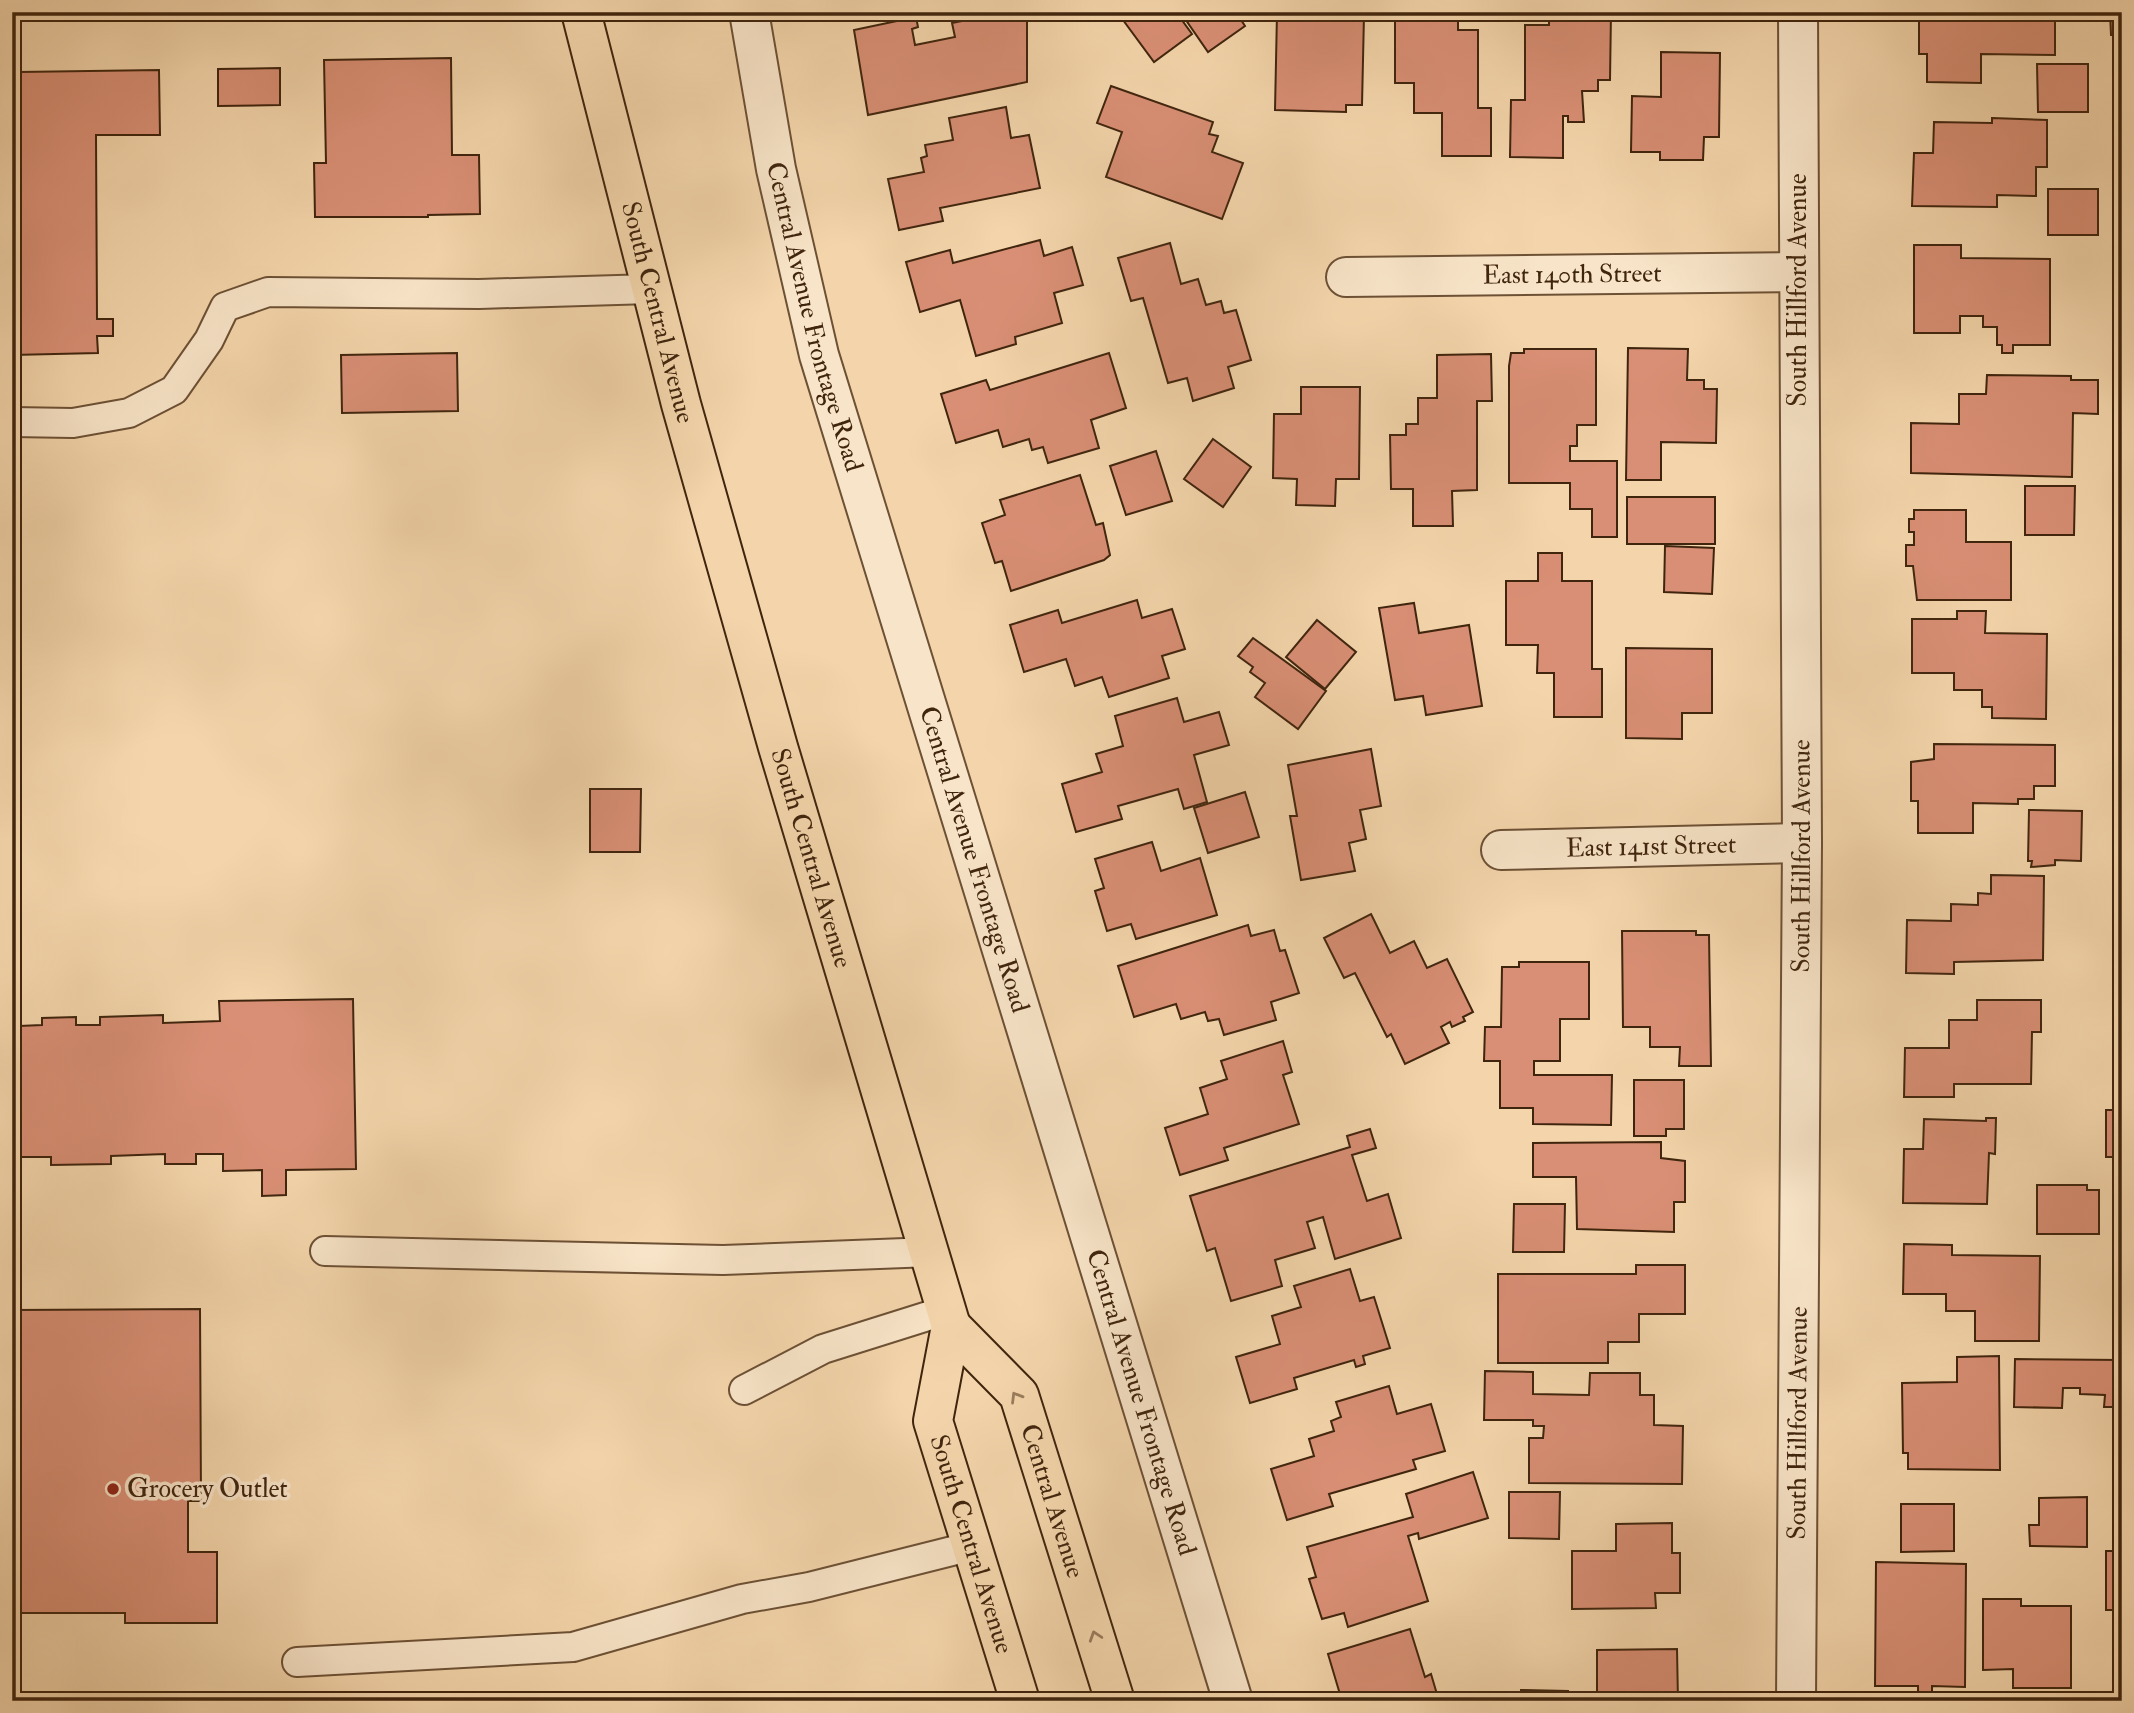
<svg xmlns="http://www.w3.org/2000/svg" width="2134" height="1713" viewBox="0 0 2134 1713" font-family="'IM FELL Double Pica',serif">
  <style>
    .building { fill: #d98f75; stroke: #40250e; stroke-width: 2 }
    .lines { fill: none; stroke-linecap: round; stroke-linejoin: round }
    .lane-casing { stroke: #6d5135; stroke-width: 32 }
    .street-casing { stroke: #6d5135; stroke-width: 42 }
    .primary-casing { stroke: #40250e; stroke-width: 42 }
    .lane { stroke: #f8e4c8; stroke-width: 28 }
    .street { stroke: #f8e4c8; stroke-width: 38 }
    .primary { stroke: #f4d5ab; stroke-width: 38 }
    .oneway { stroke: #9a7d5c }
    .poi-dot { fill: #8f2418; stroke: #f8e4c8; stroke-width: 2.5 }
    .labels { text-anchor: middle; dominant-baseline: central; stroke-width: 7; stroke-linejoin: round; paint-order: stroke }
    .street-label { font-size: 26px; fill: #40250e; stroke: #f8e4c8 }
    .poi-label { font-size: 26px; fill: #40250e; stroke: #f8e4c8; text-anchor: start }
  </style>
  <rect width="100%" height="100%" fill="#f4d5ab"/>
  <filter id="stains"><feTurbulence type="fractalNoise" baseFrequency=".00286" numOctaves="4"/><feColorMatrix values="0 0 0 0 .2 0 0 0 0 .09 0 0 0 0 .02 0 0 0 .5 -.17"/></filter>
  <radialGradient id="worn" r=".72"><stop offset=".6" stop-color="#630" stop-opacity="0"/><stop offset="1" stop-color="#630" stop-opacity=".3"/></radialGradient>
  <!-- building -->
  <g class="building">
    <polygon points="965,12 1052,12 1052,15 1027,14 1027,82 868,115 854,30 916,17 918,27 912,29 915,45 955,37 952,23 967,20"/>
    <polygon points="1134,12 1176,12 1192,34 1154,62 1123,20"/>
    <polygon points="1236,12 1245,26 1208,52 1181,13"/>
    <polygon points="1416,12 1458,12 1458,30 1478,30 1478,108 1491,108 1491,156 1442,156 1442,113 1414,113 1414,83 1395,83 1395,20 1416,20"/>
    <polygon points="1541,12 1611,12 1610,80 1598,80 1598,91 1582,91 1584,122 1568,122 1568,116 1563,116 1563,158 1510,157 1511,100 1525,100 1525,25 1549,25 1549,14"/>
    <polygon points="1668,12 1720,12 1720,13 1668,14"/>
    <polygon points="2055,12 2055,55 1981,54 1981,83 1927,82 1927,54 1919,54 1919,13"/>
    <polygon points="2110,12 2122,12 2122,35 2111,35"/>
    <polygon points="1277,13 1364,15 1362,105 1346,105 1346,112 1275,110"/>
    <polygon points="1661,52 1720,53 1719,137 1704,137 1703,160 1660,160 1660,152 1631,152 1632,96 1661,97"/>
    <polygon points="451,58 452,155 479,155 480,214 428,215 428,217 315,217 314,163 326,163 324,60"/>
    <polygon points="2037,64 2088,64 2088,112 2038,112"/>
    <polygon points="280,68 280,105 218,106 218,69"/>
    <polygon points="159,70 160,135 96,135 97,319 113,319 113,336 97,336 98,353 12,355 12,108 20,108 19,72"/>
    <polygon points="1111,86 1213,122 1209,134 1218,136 1212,152 1243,163 1222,219 1106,177 1122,132 1097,123"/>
    <polygon points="1006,107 1011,138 1029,135 1040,188 940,208 943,221 899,230 888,179 924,172 921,158 927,156 925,145 953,140 949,118"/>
    <polygon points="1992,118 2047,120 2047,167 2036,167 2036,196 1997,195 1997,207 1912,206 1914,153 1933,153 1934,122 1992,123"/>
    <rect x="2048" y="189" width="50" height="46"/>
    <polygon points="1040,240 1044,256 1072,247 1083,285 1054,293 1062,323 1015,337 1016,344 976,356 960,300 920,312 906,262 950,250 953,263"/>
    <polygon points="1170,243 1181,284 1198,279 1206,305 1221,301 1224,313 1236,310 1251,360 1228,367 1234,388 1193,401 1187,378 1168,383 1143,298 1131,301 1118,258"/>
    <polygon points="1914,245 1961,245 1961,258 2050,259 2050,345 2013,345 2013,353 2002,353 2002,345 1997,345 1997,327 1983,327 1983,316 1960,316 1960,333 1914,333"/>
    <polygon points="1628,348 1688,349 1687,380 1704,380 1704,389 1717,389 1716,443 1661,442 1661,480 1626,480"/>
    <polygon points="1524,349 1596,349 1596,425 1577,425 1577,446 1570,446 1570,461 1617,461 1617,537 1592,537 1592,509 1570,509 1570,483 1509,483 1509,366 1511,353 1524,353"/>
    <polygon points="457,353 458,411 342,413 341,355"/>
    <polygon points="1109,353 1126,408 1091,420 1099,448 1048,463 1043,447 1032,450 1029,439 1003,447 998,430 956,443 941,394 986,380 990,390"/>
    <polygon points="1491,354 1492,401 1477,401 1477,490 1452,491 1453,526 1413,526 1413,489 1391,489 1390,435 1406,435 1406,424 1418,424 1418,398 1437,398 1437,355"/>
    <polygon points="2116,364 2122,364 2122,410 2115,410"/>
    <polygon points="1987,375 2071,376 2071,380 2098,380 2098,414 2073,413 2072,477 1911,473 1911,423 1959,424 1959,394 1986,394"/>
    <polygon points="1301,387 1360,387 1359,479 1336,479 1335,506 1296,505 1297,479 1273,478 1274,414 1301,414"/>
    <polygon points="1213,439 1251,467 1223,507 1184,479"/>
    <polygon points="1156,451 1172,501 1126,515 1110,466"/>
    <polygon points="1080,475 1096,525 1103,523 1110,555 1104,560 1011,591 1002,561 995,563 982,523 1005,515 1000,500"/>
    <polygon points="2025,486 2075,486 2074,535 2025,535"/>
    <rect x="1627" y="497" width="88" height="47"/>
    <polygon points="1914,510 1966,510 1966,542 2011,542 2011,600 1917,600 1913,566 1906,566 1906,545 1914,545 1914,532 1909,532 1909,519 1914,519"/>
    <polygon points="1665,546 1714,548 1712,594 1664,592"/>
    <polygon points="1538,553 1562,553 1562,581 1592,581 1592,669 1602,669 1602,717 1554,717 1554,673 1537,673 1538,645 1506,645 1506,581 1538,581"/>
    <polygon points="1137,600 1142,618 1172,609 1185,649 1162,656 1169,678 1109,697 1102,677 1075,686 1066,659 1024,672 1010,625 1058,610 1062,623"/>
    <polygon points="1414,603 1419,633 1469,625 1482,706 1426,715 1423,696 1395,700 1379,608"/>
    <polygon points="1957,611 1986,611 1985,633 2047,634 2046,719 1992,718 1992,707 1982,707 1982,690 1954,690 1954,673 1912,673 1912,619 1957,619"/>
    <polygon points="1317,620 1356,652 1325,689 1286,657"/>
    <polygon points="1253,638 1326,691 1298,729 1255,697 1265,683 1250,672 1253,667 1238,656"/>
    <polygon points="1626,648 1712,649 1712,713 1682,713 1682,739 1626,738"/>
    <polygon points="1177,698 1184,722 1219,712 1229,745 1194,755 1207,802 1184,809 1178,789 1118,806 1122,819 1076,832 1062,784 1102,772 1096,754 1123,746 1115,716"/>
    <polygon points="1934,744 2055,745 2055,786 2034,786 2034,799 2018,799 2018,804 1973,803 1973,833 1918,833 1918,801 1911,801 1911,762 1934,759"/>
    <polygon points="1371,749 1381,806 1360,810 1366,839 1349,843 1355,871 1301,880 1290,816 1297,816 1288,765"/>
    <polygon points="590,789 641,789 640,852 590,852"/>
    <polygon points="1245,792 1259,837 1208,853 1194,808"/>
    <polygon points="2029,810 2082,811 2081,861 2055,860 2055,865 2031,867 2032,861 2028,861"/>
    <polygon points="1152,842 1161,871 1200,858 1217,915 1136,939 1131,924 1107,931 1095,891 1104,888 1095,859"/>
    <polygon points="1991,875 2044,876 2043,960 1954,962 1954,974 1906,973 1907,920 1951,921 1951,904 1978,905 1978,893 1991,894"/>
    <polygon points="1371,914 1390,953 1414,941 1427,968 1447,959 1473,1012 1463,1017 1465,1021 1452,1027 1450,1022 1441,1027 1449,1043 1405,1064 1391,1034 1387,1037 1355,973 1344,978 1324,938"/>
    <polygon points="1248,925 1251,936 1274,930 1280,951 1285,950 1299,993 1271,1002 1276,1020 1224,1035 1219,1019 1208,1021 1205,1012 1181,1019 1176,1004 1134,1017 1118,966"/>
    <polygon points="1622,931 1696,931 1696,935 1709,935 1711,1066 1679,1066 1680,1047 1650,1047 1650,1027 1623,1027"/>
    <polygon points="1519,962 1589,962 1589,1019 1560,1019 1560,1061 1534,1061 1534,1075 1612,1075 1611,1125 1533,1124 1533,1108 1500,1108 1500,1061 1484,1061 1485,1027 1501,1027 1502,967 1519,967"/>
    <polygon points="353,999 356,1169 286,1170 286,1195 262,1196 262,1170 223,1171 223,1154 196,1154 196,1164 165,1164 165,1154 111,1156 111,1164 51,1165 51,1157 12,1157 12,1018 18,1018 19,1026 42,1025 42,1018 76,1017 76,1025 100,1025 100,1017 163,1015 163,1023 220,1021 219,1001"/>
    <polygon points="1977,1000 2041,1000 2041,1032 2032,1032 2031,1084 1954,1084 1954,1097 1904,1097 1905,1048 1949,1048 1949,1020 1977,1020"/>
    <polygon points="1283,1041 1292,1072 1283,1075 1299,1124 1224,1148 1228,1160 1180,1175 1165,1128 1208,1114 1200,1088 1227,1079 1221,1061"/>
    <polygon points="1634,1080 1684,1080 1684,1129 1666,1129 1666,1136 1634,1136"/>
    <rect x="2106" y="1110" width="16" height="47"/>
    <polygon points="1986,1118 1996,1118 1995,1154 1989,1153 1987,1204 1903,1203 1904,1149 1923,1149 1924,1119 1986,1121"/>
    <polygon points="1370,1129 1376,1148 1352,1155 1367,1201 1388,1194 1401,1238 1335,1259 1323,1217 1307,1222 1315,1248 1275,1260 1282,1286 1231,1301 1215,1248 1207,1251 1190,1196 1350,1147 1347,1136"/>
    <polygon points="1661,1142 1661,1158 1685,1161 1685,1202 1674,1202 1674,1232 1577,1229 1576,1177 1533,1177 1533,1143"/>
    <polygon points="2037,1185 2087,1185 2087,1190 2099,1190 2099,1234 2037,1234"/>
    <polygon points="1514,1204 1565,1204 1564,1252 1513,1252"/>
    <polygon points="1904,1244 1952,1245 1952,1255 2040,1256 2039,1341 1975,1341 1975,1311 1946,1311 1946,1294 1903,1294"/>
    <polygon points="1636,1265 1685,1265 1685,1314 1639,1314 1639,1342 1608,1342 1608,1363 1498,1363 1498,1274 1636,1274"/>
    <polygon points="1350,1269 1360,1301 1374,1297 1390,1348 1363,1356 1365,1364 1356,1367 1354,1360 1294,1378 1297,1389 1250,1403 1236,1357 1280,1344 1272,1316 1301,1307 1294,1286"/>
    <polygon points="200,1309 201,1501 188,1501 188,1552 217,1552 217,1623 125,1623 125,1613 12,1613 12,1310"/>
    <rect x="2120" y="1311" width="2" height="48"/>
    <polygon points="1999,1356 2000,1470 1908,1469 1908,1453 1903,1453 1902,1383 1957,1382 1957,1357"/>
    <polygon points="2015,1359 2122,1360 2122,1407 2104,1407 2105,1395 2080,1394 2080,1388 2063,1388 2062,1408 2014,1407"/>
    <polygon points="1485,1371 1533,1372 1533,1394 1589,1395 1590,1373 1640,1373 1640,1395 1654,1395 1654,1425 1683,1426 1682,1484 1529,1483 1529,1438 1543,1438 1544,1426 1533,1426 1533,1420 1484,1420"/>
    <polygon points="1389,1386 1397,1414 1431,1404 1445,1451 1413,1460 1416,1469 1329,1494 1333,1506 1287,1520 1271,1469 1314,1456 1309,1439 1334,1431 1331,1421 1341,1417 1336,1402"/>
    <polygon points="1473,1472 1488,1518 1419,1539 1418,1533 1408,1536 1428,1601 1348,1627 1344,1613 1322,1619 1309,1579 1316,1577 1307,1547 1413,1517 1406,1494"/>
    <polygon points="1509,1492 1560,1492 1559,1539 1509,1538"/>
    <polygon points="2087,1497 2087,1547 2030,1546 2029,1525 2039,1525 2039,1498"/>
    <polygon points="1901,1504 1954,1504 1954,1551 1901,1552"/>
    <polygon points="1672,1523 1672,1553 1680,1553 1680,1593 1655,1593 1656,1608 1572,1609 1572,1551 1616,1551 1616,1524"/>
    <rect x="2106" y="1551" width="16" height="59"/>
    <polygon points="1876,1562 1966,1564 1965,1687 1932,1686 1932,1695 1918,1695 1918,1686 1875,1686"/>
    <polygon points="1983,1599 2021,1599 2021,1606 2071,1606 2071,1688 2013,1688 2013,1669 1983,1670"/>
    <polygon points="1410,1629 1425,1677 1431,1674 1439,1701 1342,1701 1328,1654"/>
    <polygon points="1677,1649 1678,1701 1589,1701 1597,1700 1597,1650"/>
    <polygon points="1521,1690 1568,1691 1568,1701 1521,1701"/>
    <polygon points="1506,1695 1506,1701 1458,1701 1458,1697"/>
  </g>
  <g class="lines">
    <!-- lane casing -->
    <g class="lane-casing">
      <g id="lane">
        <polyline points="12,422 73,423 129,413 174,390 209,340 225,307 268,292 479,294 651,289"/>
        <polyline points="325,1251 723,1260 931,1252"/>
        <polyline points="744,1390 823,1349 947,1310"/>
        <polyline points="297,1662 573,1647 742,1599 809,1587 972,1546"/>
      </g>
    </g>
    <!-- street casing -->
    <g class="street-casing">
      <g id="street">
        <path id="s1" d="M 749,12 L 776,169 L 819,355 L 1233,1701"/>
        <path id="s2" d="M 1346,277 L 1797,272"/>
        <path id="s3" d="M 1501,850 L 1802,843"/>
        <path id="s4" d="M 1796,1701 L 1802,843 L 1798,12"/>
      </g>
    </g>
    <!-- primary casing -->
    <g class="primary-casing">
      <g id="primary">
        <path id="s5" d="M 581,12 L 681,404 L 778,747 L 951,1326 L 933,1421 L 1020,1701"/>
        <path id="s6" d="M 951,1326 L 1019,1395 L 1115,1701"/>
      </g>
    </g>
    <!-- lane -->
    <use href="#lane" class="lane"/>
    <!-- street -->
    <use href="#street" class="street"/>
    <!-- primary -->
    <use href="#primary" class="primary"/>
  </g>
  <!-- one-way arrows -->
  <defs><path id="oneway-chevron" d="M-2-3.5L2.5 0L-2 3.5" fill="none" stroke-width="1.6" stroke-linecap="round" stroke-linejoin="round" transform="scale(1.75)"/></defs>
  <g class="oneway">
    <use href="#oneway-chevron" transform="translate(1016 1397) rotate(-121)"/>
    <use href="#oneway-chevron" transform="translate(1095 1636) rotate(-108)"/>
  </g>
  <!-- markers -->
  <circle class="poi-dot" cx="113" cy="1489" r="7"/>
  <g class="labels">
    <!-- street labels -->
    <g class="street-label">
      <text stroke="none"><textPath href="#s2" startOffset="226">East 140th Street</textPath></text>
      <text transform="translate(1798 290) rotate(-90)">South Hillford Avenue</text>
      <text stroke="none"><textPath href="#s5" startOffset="310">South Central Avenue</textPath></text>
      <text stroke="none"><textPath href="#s1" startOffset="312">Central Avenue Frontage Road</textPath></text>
      <text stroke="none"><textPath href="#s3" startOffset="150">East 141st Street</textPath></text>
      <text stroke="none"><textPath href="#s4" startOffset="845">South Hillford Avenue</textPath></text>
      <text stroke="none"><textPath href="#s5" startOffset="877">South Central Avenue</textPath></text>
      <text stroke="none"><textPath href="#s1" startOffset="878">Central Avenue Frontage Road</textPath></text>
      <text stroke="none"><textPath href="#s1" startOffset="1446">Central Avenue Frontage Road</textPath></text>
      <text stroke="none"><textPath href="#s4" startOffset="278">South Hillford Avenue</textPath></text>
      <text stroke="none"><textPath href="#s6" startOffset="208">Central Avenue</textPath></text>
      <text stroke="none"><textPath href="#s5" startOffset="1591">South Central Avenue</textPath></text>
    </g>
    <!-- poi labels -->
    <g class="poi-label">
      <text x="127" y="1489">Grocery Outlet</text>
    </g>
  </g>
  <!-- margin -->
  <rect width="2134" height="1713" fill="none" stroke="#f4d5ab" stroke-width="42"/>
  <rect x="14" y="14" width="2106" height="1685" fill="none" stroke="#40250e" stroke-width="3.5"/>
  <rect x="21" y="21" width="2092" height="1671" fill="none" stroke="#40250e" stroke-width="2"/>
  <rect width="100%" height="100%" filter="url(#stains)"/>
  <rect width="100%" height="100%" fill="url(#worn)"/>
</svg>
